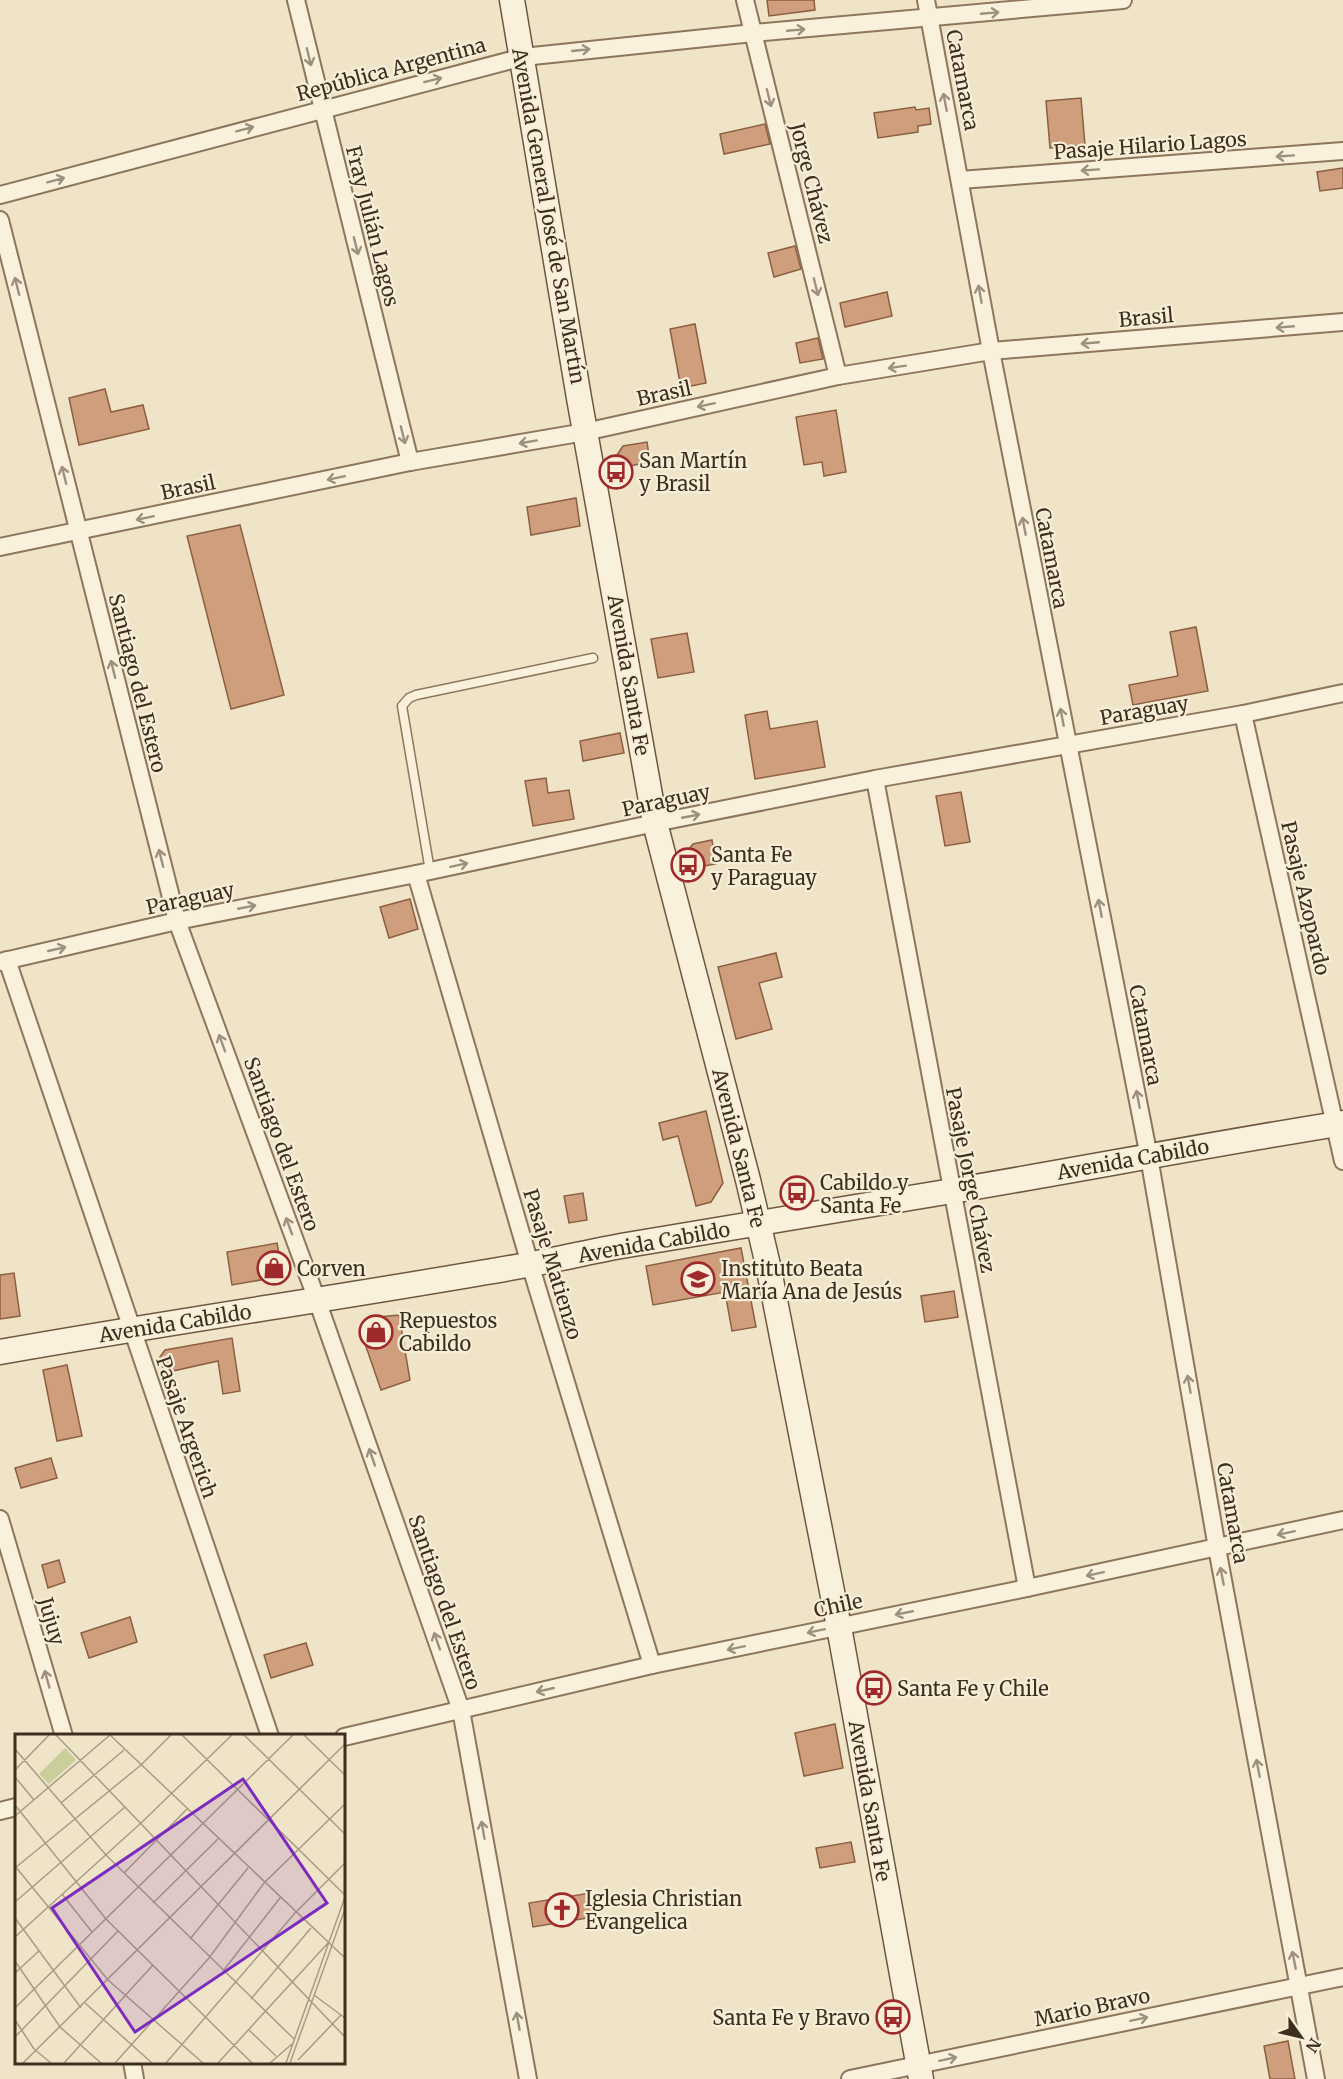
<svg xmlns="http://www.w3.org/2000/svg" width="1343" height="2079" viewBox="0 0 1343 2079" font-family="Merriweather,serif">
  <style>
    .building { fill: #cf9f7d; stroke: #8d5f41; stroke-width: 1.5 }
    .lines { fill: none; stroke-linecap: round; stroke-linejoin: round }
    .lane-casing { stroke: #8d765c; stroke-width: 11 }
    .street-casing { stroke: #8d765c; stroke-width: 20 }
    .secondary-casing { stroke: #6f573f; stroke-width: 27 }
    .lane { stroke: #faf1dc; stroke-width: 8 }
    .street { stroke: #faf1dc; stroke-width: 16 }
    .secondary { stroke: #faf1dc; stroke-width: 24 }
    .oneway { stroke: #9c907e }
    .labels { text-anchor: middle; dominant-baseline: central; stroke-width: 4.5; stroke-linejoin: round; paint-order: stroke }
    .street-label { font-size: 20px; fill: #3d2e20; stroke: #f7eed8 }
    .poi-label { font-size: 20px; fill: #3d2e20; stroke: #f7eed8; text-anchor: start }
    .inset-road { fill: none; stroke: #a89b85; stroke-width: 1.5 }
    .view { fill: #7b2cbf; fill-opacity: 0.15; stroke: #7b2cbf; stroke-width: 3 }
    .inset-edge { fill: none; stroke: #3d2e20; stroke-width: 3 }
  </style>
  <rect width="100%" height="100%" fill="#f0e4c8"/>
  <!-- building -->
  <g class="building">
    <polygon points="767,0 814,0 815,10 769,16"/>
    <polygon points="1081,98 1085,145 1050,148 1046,101"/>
    <polygon points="915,107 916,110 929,108 931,124 918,126 918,132 878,138 874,113"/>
    <polygon points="765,124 770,144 724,154 720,134"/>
    <polygon points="1343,168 1343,188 1320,191 1317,172"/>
    <polygon points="795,246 801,269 774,277 768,253"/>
    <polygon points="887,292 892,316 845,327 840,303"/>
    <polygon points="695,324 706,383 681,388 670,329"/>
    <polygon points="818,338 823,359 800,363 796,343"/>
    <polygon points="105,389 111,412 143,405 149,429 79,445 69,398"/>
    <polygon points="836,410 846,472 824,476 822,462 804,465 796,417"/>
    <polygon points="647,442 650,462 619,468 617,455 623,446"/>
    <polygon points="576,498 580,526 531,535 527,507"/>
    <polygon points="240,525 284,695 231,709 187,536"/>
    <polygon points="1196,627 1208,691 1133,705 1129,685 1178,676 1170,632"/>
    <polygon points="687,633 694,672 658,678 651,639"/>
    <polygon points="767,711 770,729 817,721 825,767 755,779 745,715"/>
    <polygon points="620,733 624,753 583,761 580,741"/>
    <polygon points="546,778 548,793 569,790 574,819 533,826 525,781"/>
    <polygon points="961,792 970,842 945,846 936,796"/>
    <polygon points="712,840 716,864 693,868 689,849 693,844"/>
    <polygon points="410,899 418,929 389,938 380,907"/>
    <polygon points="776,953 782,977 759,983 772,1029 736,1039 718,967"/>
    <polygon points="706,1111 723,1183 711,1202 696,1206 678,1136 663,1140 659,1123"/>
    <polygon points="583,1193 587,1220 569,1223 564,1196"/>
    <polygon points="277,1243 283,1276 232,1285 227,1252"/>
    <polygon points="741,1248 756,1327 732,1331 725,1292 653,1305 646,1266"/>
    <polygon points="14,1273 20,1316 0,1319 0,1275"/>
    <polygon points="954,1291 958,1317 925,1322 921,1296"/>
    <polygon points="399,1315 410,1380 381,1390 361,1332 368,1318"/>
    <polygon points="232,1338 240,1391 223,1394 218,1361 164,1373 160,1357 165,1350"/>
    <polygon points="67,1365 82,1436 57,1441 43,1370"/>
    <polygon points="51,1458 57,1478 21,1488 15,1468"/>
    <polygon points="59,1560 65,1582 48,1588 42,1565"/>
    <polygon points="130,1617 137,1642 89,1658 81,1633"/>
    <polygon points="306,1643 313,1665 271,1678 264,1655"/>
    <polygon points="835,1724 843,1768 804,1776 795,1733"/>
    <polygon points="851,1842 855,1862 820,1868 816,1848"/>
    <polygon points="590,1893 594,1917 533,1927 529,1903"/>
    <polygon points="1288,2041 1295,2079 1270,2079 1264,2046"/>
  </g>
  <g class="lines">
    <!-- lane casing -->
    <g class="lane-casing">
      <polyline id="lane" points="430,871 402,706 409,698 416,695 593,658"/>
    </g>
    <!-- street casing -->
    <g class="street-casing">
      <g id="street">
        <polyline points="296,0 410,462"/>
        <polyline points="745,0 838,376"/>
        <polyline points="926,0 991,351 1149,1157 1217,1548 1316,2079"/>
        <polyline points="960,180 1343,151"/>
        <polyline points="0,195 523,57 753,33 1123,0"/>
        <polyline points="0,220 177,921 317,1300 461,1710 528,2079"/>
        <polyline points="0,547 410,462 585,432 838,376 991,351 1343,322"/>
        <polyline points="1243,714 1343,1161"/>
        <polyline points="875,779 1027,1588"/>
        <polyline points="416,874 530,1264 652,1665"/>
        <polyline points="7,960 270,1736"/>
        <polyline points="0,962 177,921 416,874 655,823 875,779 1243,714 1343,693"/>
        <polyline points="0,1519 64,1736"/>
        <polyline points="344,1737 652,1665 1027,1588 1343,1520"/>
        <polyline points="0,1811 16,1807"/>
        <polyline points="132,2062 135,2079"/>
        <polyline points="850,2079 1343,1977"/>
      </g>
    </g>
    <!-- secondary casing -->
    <g class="secondary-casing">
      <g id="secondary">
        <polyline points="512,0 579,398 655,823 748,1180 768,1265 839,1627 921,2079"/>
        <path d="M 0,1352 C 175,1321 351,1296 527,1265 C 558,1259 589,1252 621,1246 C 731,1227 842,1210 952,1191 C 1082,1169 1212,1144 1343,1123"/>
      </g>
    </g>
    <!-- lane -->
    <use href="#lane" class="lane"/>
    <!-- street -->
    <use href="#street" class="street"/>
    <!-- secondary -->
    <use href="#secondary" class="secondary"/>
  </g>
  <!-- one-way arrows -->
  <defs><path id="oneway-shaft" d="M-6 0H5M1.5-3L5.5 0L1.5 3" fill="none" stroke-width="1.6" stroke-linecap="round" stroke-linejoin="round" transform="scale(1.5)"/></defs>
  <g class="oneway">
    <use href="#oneway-shaft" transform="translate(990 13) rotate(-5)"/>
    <use href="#oneway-shaft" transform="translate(796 30) rotate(-5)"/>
    <use href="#oneway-shaft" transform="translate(581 50) rotate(-6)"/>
    <use href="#oneway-shaft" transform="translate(309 57) rotate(76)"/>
    <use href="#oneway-shaft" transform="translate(433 80) rotate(-14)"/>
    <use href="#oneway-shaft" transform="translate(769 98) rotate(76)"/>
    <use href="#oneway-shaft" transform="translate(945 102) rotate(-101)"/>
    <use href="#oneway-shaft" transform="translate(245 129) rotate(-15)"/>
    <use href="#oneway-shaft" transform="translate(1285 156) rotate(176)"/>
    <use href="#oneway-shaft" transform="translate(1090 170) rotate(176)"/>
    <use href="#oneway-shaft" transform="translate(56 180) rotate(-15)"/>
    <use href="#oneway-shaft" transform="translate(356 246) rotate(76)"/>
    <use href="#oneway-shaft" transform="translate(17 286) rotate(-104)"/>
    <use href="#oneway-shaft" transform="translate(816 287) rotate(76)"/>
    <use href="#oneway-shaft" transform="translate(980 294) rotate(-100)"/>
    <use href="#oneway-shaft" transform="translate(1285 327) rotate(175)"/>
    <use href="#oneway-shaft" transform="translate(1090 343) rotate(175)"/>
    <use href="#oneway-shaft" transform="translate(897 367) rotate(171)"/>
    <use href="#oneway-shaft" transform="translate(706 405) rotate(168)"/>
    <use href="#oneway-shaft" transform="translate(403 435) rotate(76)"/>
    <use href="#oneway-shaft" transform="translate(528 442) rotate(170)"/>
    <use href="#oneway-shaft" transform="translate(64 475) rotate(-104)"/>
    <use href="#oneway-shaft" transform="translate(336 478) rotate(168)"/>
    <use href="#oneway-shaft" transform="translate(145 518) rotate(168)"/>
    <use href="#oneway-shaft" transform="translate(1024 526) rotate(-101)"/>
    <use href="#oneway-shaft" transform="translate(113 669) rotate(-104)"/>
    <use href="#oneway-shaft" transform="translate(1062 717) rotate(-101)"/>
    <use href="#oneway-shaft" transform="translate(691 816) rotate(-11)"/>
    <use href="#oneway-shaft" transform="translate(161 858) rotate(-104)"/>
    <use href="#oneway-shaft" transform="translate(459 865) rotate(-12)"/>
    <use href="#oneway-shaft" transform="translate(247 907) rotate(-11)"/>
    <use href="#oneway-shaft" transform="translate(1100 908) rotate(-101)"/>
    <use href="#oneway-shaft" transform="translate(57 949) rotate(-13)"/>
    <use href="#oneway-shaft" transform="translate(222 1043) rotate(-110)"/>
    <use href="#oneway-shaft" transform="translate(1138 1099) rotate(-101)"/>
    <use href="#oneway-shaft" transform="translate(289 1226) rotate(-110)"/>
    <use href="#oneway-shaft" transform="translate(1189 1384) rotate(-100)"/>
    <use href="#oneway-shaft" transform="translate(372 1457) rotate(-109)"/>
    <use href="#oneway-shaft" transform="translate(1286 1533) rotate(168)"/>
    <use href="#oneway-shaft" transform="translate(1095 1574) rotate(168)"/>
    <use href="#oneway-shaft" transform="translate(1222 1576) rotate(-101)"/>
    <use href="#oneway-shaft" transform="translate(904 1613) rotate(169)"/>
    <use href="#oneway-shaft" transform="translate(816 1631) rotate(168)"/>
    <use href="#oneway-shaft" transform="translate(437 1641) rotate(-109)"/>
    <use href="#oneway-shaft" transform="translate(736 1648) rotate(168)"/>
    <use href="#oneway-shaft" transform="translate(47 1679) rotate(-106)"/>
    <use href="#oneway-shaft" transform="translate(545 1690) rotate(167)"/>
    <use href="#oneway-shaft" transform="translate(1258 1768) rotate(-101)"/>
    <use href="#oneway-shaft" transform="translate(483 1830) rotate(-100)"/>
    <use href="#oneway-shaft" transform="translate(1294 1960) rotate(-101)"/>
    <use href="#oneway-shaft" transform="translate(1139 2019) rotate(-12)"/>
    <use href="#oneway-shaft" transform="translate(518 2021) rotate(-100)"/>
    <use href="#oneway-shaft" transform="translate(948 2059) rotate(-12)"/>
  </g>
  <!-- icons -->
  <defs>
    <g id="bus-ring" transform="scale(1.725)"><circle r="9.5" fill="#f7eed8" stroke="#9e2a2b" stroke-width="1.5"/><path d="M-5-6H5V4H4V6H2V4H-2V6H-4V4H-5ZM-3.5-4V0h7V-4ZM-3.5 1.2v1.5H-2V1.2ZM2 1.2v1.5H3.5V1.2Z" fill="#9e2a2b"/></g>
    <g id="shop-ring" transform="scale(1.725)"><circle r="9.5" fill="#f7eed8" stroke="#9e2a2b" stroke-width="1.5"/><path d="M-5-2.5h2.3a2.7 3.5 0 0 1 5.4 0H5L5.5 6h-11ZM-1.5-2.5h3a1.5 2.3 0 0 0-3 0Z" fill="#9e2a2b"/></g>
    <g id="school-ring" transform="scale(1.725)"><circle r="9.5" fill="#f7eed8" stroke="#9e2a2b" stroke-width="1.5"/><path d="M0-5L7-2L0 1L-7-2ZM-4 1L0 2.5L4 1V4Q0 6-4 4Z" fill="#9e2a2b"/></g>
    <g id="church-ring" transform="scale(1.725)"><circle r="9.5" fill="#f7eed8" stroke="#9e2a2b" stroke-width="1.5"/><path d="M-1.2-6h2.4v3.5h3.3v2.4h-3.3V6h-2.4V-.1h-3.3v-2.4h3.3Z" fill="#9e2a2b"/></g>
  </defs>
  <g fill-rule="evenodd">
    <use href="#bus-ring" x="616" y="472"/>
    <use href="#bus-ring" x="688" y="865"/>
    <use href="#bus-ring" x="797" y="1193"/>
    <use href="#shop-ring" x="274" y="1268"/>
    <use href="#school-ring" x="698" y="1279"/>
    <use href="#shop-ring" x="376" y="1332"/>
    <use href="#bus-ring" x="874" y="1688"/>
    <use href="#church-ring" x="562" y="1910"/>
    <use href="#bus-ring" x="893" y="2017"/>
  </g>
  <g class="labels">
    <!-- street labels -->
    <g class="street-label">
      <text transform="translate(391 69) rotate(-15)">República Argentina</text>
      <text transform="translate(963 80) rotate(79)">Catamarca</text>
      <text transform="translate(1150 145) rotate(-4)">Pasaje Hilario Lagos</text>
      <text transform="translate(812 183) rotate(76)">Jorge Chávez</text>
      <text transform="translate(549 216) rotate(80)">Avenida General José de San Martín</text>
      <text transform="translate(373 226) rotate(76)">Fray Julián Lagos</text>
      <text transform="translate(1146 317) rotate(-5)">Brasil</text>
      <text transform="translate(664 393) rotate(-12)">Brasil</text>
      <text transform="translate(188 487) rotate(-12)">Brasil</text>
      <text transform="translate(1052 558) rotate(79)">Catamarca</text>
      <text transform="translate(629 675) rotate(80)">Avenida Santa Fe</text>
      <text transform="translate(138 683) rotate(76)">Santiago del Estero</text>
      <text transform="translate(1144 710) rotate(-10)">Paraguay</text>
      <text transform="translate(666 800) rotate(-12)">Paraguay</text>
      <text transform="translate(190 898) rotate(-12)">Paraguay</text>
      <text transform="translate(1306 898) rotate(77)">Pasaje Azopardo</text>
      <text transform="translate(1146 1035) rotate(79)">Catamarca</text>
      <text transform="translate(282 1144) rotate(70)">Santiago del Estero</text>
      <text transform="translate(739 1148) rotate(76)">Avenida Santa Fe</text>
      <text transform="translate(1133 1159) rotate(-10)">Avenida Cabildo</text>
      <text transform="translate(971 1180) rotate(79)">Pasaje Jorge Chávez</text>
      <text transform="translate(654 1242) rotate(-10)">Avenida Cabildo</text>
      <text transform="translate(553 1264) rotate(73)">Pasaje Matienzo</text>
      <text transform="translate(175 1323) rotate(-9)">Avenida Cabildo</text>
      <text transform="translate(187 1427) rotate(71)">Pasaje Argerich</text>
      <text transform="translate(1233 1513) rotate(80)">Catamarca</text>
      <text transform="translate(445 1602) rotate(71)">Santiago del Estero</text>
      <text transform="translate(838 1605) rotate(-12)">Chile</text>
      <text transform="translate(52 1621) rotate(74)">Jujuy</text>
      <text transform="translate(870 1801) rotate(80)">Avenida Santa Fe</text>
      <text transform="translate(1092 2007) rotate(-12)">Mario Bravo</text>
    </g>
    <!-- poi labels -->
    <g class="poi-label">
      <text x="639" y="460">San Martín<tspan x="639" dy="23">y Brasil</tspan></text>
      <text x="711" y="854">Santa Fe<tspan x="711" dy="23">y Paraguay</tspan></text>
      <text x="820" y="1182">Cabildo y<tspan x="820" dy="23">Santa Fe</tspan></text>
      <text x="297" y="1268">Corven</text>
      <text x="721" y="1268">Instituto Beata<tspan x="721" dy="23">María Ana de Jesús</tspan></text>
      <text x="399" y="1320">Repuestos<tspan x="399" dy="23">Cabildo</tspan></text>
      <text x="897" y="1688">Santa Fe y Chile</text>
      <text x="585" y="1898">Iglesia Christian<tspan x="585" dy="23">Evangelica</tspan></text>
      <text x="870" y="2017" text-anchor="end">Santa Fe y Bravo</text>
    </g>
  </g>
  <!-- overview -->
  <g transform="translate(15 1734)">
    <rect width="330" height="330" fill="#f0e4c8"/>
    <path d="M 50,14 L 61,26 L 34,50 L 24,40 Z" fill="#c9cf9b"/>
    <path class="inset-road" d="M 41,1 L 330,303M 95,1 L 330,224M 167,1 L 330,161M 229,1 L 330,100M 289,1 L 330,41M 0,15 L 91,121 L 279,305M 0,36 L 34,1M 0,43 L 19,66M 46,69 L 109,16M 0,71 L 91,185 L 237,329M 0,82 L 95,1M 0,132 L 93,246 L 188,329M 0,134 L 126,31 L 156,1M 109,139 L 172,75M 47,160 L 77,198M 0,168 L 110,73M 138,169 L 203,105M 0,184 L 66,274M 0,203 L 126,89 L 217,1M 175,205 L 233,134M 0,227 L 45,293 L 86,329M 208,237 L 265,164M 0,239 L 24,217M 299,261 L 330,284M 236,265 L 296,194M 70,269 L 137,329M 0,274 L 278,1M 0,286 L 19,315 L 36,329M 234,296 L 261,322M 0,303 L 103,197M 283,326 L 326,281M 8,329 L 330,10M 49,329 L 138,231M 100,329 L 194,224 L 249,149 L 330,70M 151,329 L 280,179 L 330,129M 203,329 L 313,209M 255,329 L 277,310M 271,329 L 330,163M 275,329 L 330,175"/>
    <path class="view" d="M 228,45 L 312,169 L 120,298 L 37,174 Z"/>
    <rect width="330" height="330" class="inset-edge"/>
  </g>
  <!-- north arrow -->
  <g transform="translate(1301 2037) rotate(124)" stroke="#f7eed8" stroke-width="4.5" paint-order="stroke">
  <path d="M0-4.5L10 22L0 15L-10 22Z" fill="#3d2e20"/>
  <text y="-9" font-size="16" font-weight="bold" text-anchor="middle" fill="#3d2e20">N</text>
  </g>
</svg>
